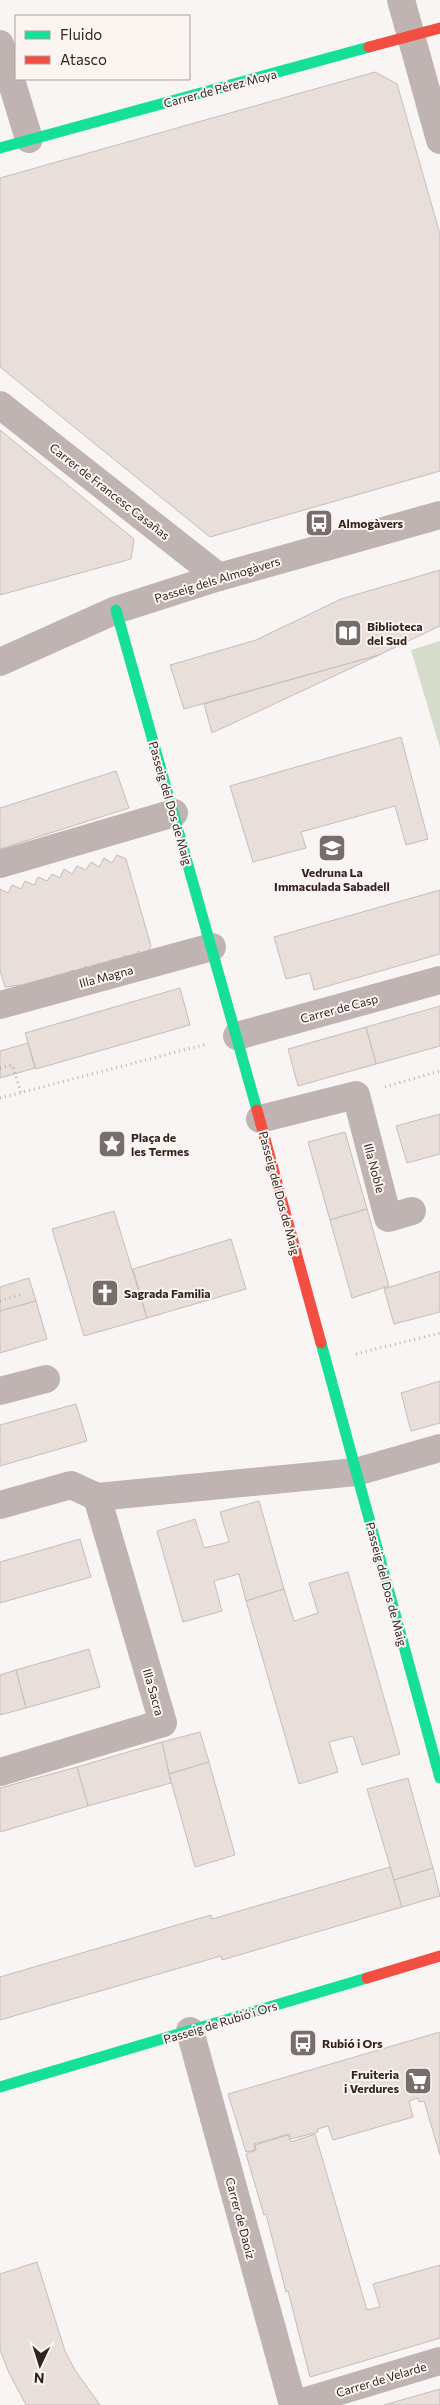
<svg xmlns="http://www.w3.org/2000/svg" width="440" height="2405" viewBox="0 0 440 2405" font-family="Commissioner,sans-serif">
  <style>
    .green { fill: #d5ddca }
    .building { fill: #e8deda; stroke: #c5bdba }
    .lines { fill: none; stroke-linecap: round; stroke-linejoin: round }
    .path { stroke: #bab1b1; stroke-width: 3; stroke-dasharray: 1 4; stroke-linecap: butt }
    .street { stroke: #c0b4b3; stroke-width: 28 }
    .fast { stroke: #16e098; stroke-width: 11 }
    .jam { stroke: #f24e42; stroke-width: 11 }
    .labels { text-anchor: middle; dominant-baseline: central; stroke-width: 4; stroke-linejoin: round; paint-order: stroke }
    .street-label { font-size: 12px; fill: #31241f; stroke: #fcf4f1 }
    .poi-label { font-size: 12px; font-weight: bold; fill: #31241f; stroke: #fcf4f1; text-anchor: start }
  </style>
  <rect width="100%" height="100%" fill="#f9f5f4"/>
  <!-- green -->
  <polygon class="green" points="440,641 440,748 411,650"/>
  <!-- building -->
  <g class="building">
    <polygon points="375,72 397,84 440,234 440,471 210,537 0,367 0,178"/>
    <polygon points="0,430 134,539 131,559 0,595"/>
    <polygon points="440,570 440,626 379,655 184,709 170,665 256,640 341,599"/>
    <polygon points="379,655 212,733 204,704"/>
    <polygon points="401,737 428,839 406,845 395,806 301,832 306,848 253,862 230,786"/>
    <polygon points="116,771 129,808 0,849 0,808"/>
    <polygon points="117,855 126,859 151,946 146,956 138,951 133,960 124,955 120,963 112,959 107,967 98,963 93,971 85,966 81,975 72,970 68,978 59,974 54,982 46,978 42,986 29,990 20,985 5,987 0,970 0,889 8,893 12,885 21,889 25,881 34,885 38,877 47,881 52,874 60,878 64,869 72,874 77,866 86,870 91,862 99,867 104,858 112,863"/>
    <polygon points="440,890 440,954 314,990 310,973 286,979 274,937"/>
    <polygon points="180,988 190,1025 36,1069 25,1033"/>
    <polygon points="440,1006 440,1046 376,1064 366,1027"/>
    <polygon points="366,1027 376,1064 298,1086 288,1049"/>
    <polygon points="28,1043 35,1068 0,1078 0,1051"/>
    <polygon points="440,1114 440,1154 407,1163 396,1126"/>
    <polygon points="345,1132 367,1209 330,1220 308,1142"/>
    <polygon points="367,1209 389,1286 352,1298 330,1220"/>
    <polygon points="114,1211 147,1318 84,1336 52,1229"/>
    <polygon points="231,1239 246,1289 147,1318 133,1269"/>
    <polygon points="440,1271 440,1312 394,1324 384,1289"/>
    <polygon points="29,1278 36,1301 0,1311 0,1287"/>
    <polygon points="36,1301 47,1339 0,1353 0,1311"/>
    <polygon points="440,1381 440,1423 411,1431 401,1393"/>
    <polygon points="76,1404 87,1441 0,1466 0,1425"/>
    <polygon points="259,1501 284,1589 246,1601 239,1574 214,1581 222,1611 183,1622 157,1531 195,1519 204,1548 229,1542 220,1512"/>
    <polygon points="80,1539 91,1577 0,1603 0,1562"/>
    <polygon points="348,1572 400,1754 362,1765 353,1736 329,1742 338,1772 299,1784 246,1601 284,1589 294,1621 318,1613 309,1583"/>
    <polygon points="89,1649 100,1687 26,1708 16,1670"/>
    <polygon points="16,1670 26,1708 0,1715 0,1675"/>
    <polygon points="200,1732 209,1762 169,1774 162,1742"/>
    <polygon points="162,1742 171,1783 88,1806 77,1767"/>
    <polygon points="209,1762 235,1855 195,1867 169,1774"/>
    <polygon points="77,1767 88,1806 0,1832 0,1788"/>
    <polygon points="408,1778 433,1868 394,1880 367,1789"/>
    <polygon points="390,1867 402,1907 222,1960 221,1956 0,2020 0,1977 211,1915 212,1919"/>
    <polygon points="433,1868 440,1896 402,1907 394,1880"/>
    <polygon points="440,2032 440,2155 424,2101 419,2102 418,2098 409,2101 413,2117 333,2140 328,2126 317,2129 318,2132 291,2139 289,2134 254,2144 255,2150 246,2152 228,2094"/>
    <polygon points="315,2134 367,2310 380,2307 373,2284 440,2265 440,2338 310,2377 288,2291 286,2292 266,2214 264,2215 246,2154 256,2150 255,2145 288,2135 291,2142"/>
    <polygon points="37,2262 65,2351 75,2370 100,2405 26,2405 9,2373 0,2350 0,2274"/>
    <polygon points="440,2389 440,2405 384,2405"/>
  </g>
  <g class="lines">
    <!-- path -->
    <g class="path">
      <polyline points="0,1068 12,1065 21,1092"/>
      <polyline points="385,1087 440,1071"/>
      <polyline points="0,1098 207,1044"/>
      <polyline points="0,1301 24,1294"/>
      <polyline points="356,1354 440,1333"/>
    </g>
    <!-- street -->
    <g class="street">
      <polyline points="401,0 440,140"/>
      <polyline points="0,44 29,139"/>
      <polyline points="0,405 219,577"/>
      <polyline points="0,662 116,610 219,577 440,515"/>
      <polyline points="0,864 174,813"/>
      <polyline points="0,1005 212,947"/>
      <polyline points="237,1036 440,980"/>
      <polyline points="260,1119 356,1095 388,1218 412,1211"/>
      <polyline points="0,1391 46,1379"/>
      <polyline points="0,1505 71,1485 97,1497 356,1472 440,1448"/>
      <polyline points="0,1772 163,1723 97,1497"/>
      <polyline points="190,2031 293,2405"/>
      <polyline points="293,2405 440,2361"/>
    </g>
    <!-- fast -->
    <g class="fast">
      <polyline points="0,148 369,47"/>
      <polyline points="116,610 257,1110"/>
      <polyline points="321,1343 440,1778"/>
      <polyline points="0,2087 367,1978"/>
    </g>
    <!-- jam -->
    <g class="jam">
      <polyline points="369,47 440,28"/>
      <polyline points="257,1110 321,1343"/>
      <polyline points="367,1978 440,1956"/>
    </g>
  </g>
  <!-- icons -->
  <defs>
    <g id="bus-square" transform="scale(1.4375)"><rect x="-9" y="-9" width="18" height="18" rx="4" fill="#776d6a" stroke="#fcf4f1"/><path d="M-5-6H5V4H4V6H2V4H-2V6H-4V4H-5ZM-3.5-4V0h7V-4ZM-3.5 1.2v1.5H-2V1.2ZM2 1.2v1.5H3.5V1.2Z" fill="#fff"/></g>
    <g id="library-square" transform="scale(1.4375)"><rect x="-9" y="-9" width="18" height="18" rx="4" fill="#776d6a" stroke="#fcf4f1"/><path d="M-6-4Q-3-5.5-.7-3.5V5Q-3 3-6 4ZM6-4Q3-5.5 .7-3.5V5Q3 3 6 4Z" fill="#fff"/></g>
    <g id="school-square" transform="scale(1.4375)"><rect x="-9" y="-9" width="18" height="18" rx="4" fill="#776d6a" stroke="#fcf4f1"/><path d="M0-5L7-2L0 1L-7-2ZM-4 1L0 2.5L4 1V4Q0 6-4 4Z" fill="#fff"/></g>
    <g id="sight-square" transform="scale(1.4375)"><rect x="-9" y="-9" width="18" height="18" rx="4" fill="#776d6a" stroke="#fcf4f1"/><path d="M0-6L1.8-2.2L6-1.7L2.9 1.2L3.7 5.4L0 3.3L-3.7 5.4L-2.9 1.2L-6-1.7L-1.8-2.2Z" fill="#fff"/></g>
    <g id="church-square" transform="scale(1.4375)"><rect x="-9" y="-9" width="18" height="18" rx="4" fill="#776d6a" stroke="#fcf4f1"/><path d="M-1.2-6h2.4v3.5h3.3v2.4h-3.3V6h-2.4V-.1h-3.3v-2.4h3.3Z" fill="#fff"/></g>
    <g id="supermarket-square" transform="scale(1.4375)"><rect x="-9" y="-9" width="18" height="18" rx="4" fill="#776d6a" stroke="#fcf4f1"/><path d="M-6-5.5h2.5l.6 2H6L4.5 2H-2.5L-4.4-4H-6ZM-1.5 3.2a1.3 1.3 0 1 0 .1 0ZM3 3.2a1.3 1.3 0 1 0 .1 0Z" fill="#fff"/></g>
  </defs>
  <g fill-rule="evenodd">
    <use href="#bus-square" x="319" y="523"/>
    <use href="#library-square" x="348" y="633"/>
    <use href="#school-square" x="332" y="848"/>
    <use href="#sight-square" x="112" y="1144"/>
    <use href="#church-square" x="105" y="1293"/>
    <use href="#bus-square" x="303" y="2043"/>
    <use href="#supermarket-square" x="418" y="2081"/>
  </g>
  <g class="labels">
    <!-- street labels -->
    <g class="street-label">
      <text transform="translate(220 88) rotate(-15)">Carrer de Pérez Moya</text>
      <text transform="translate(110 491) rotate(38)">Carrer de Francesc Casañas</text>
      <text transform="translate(217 579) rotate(-17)">Passeig dels Almogàvers</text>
      <text transform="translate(171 803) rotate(74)">Passeig del Dos de Maig</text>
      <text transform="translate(106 976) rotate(-15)">Illa Magna</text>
      <text transform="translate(339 1008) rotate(-15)">Carrer de Casp</text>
      <text transform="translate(375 1168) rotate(75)">Illa Noble</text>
      <text transform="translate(280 1193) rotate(75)">Passeig del Dos de Maig</text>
      <text transform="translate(387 1584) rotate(75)">Passeig del Dos de Maig</text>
      <text transform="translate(154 1692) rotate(74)">Illa Sacra</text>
      <text transform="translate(220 2022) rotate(-17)">Passeig de Rubió i Ors</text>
      <text transform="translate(241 2218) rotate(75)">Carrer de Daoiz</text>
      <text transform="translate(381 2379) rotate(-17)">Carrer de Velarde</text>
    </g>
    <!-- poi labels -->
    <g class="poi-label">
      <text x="338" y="523">Almogàvers</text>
      <text x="367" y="626">Biblioteca<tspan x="367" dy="14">del Sud</tspan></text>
      <text x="332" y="872" text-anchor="middle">Vedruna La<tspan x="332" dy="14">Immaculada Sabadell</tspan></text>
      <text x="131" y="1137">Plaça de<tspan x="131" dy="14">les Termes</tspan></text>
      <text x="124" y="1293">Sagrada Familia</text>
      <text x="322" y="2043">Rubió i Ors</text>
      <text x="399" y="2074" text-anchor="end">Fruiteria<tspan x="399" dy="14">i Verdures</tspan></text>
    </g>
  </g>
  <!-- legend -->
  <rect x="15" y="15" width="175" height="65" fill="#fcf4f1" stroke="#aba19d"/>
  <rect x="25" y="31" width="25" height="8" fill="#16e098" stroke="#aba19d"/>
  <text x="60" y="40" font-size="15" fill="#31241f">Fluido</text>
  <rect x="25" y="56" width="25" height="8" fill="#f24e42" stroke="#aba19d"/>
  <text x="60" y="65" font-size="15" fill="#31241f">Atasco</text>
  <!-- north arrow -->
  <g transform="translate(40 2365) rotate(184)" stroke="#fcf4f1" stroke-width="4" paint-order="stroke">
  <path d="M0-4L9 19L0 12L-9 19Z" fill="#31241f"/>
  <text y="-8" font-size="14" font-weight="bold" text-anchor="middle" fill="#31241f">N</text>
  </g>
</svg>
